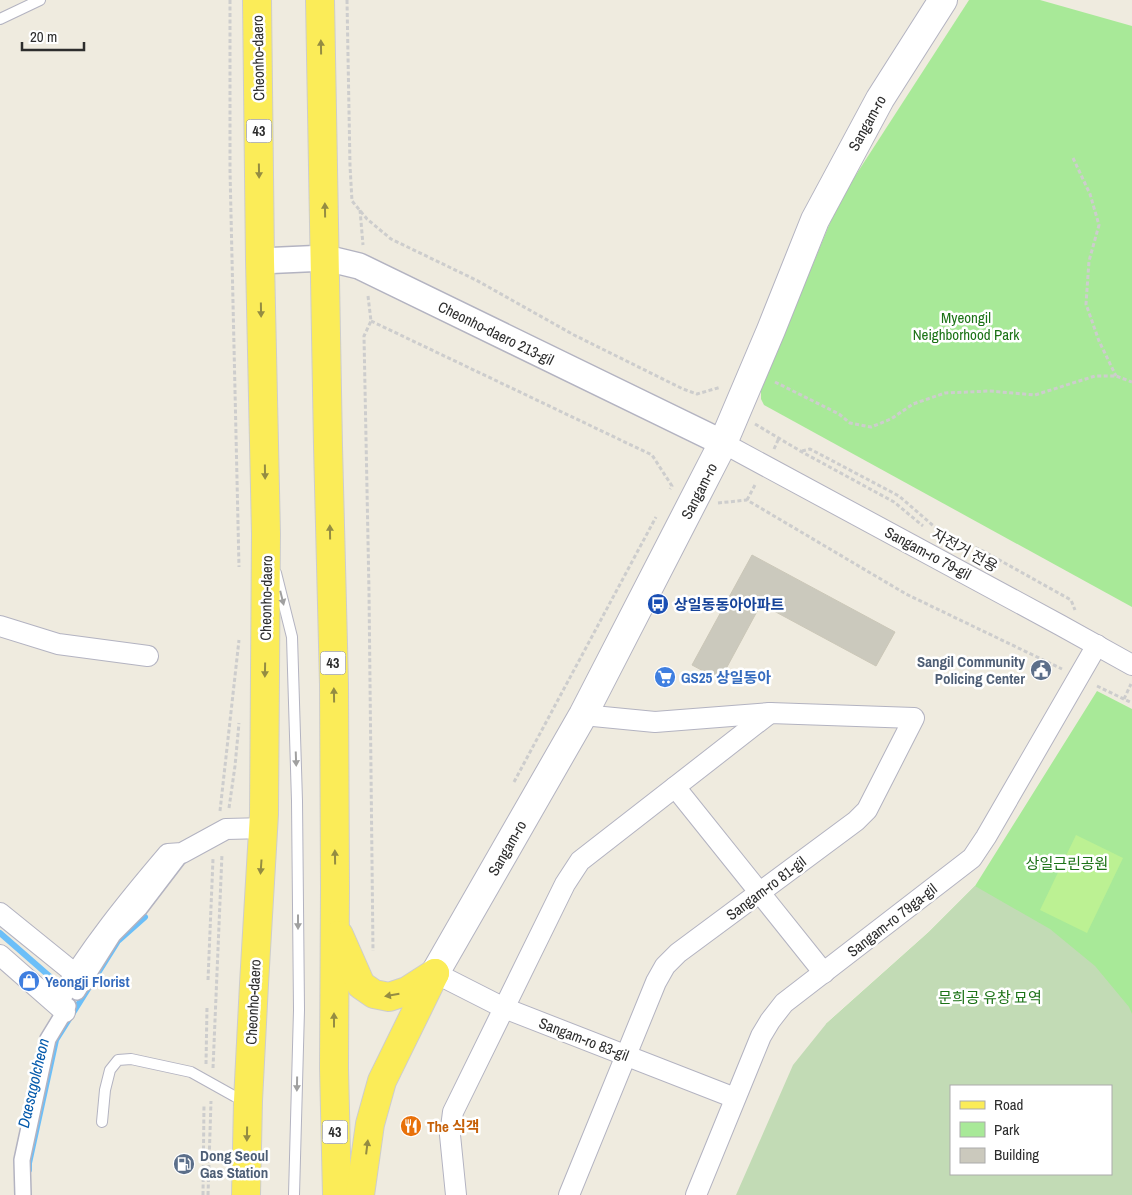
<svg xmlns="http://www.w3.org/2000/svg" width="1132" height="1195" viewBox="0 0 1132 1195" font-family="'Archivo Narrow','Noto Sans KR',sans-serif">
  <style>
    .green { fill: #a8e998 }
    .cemetery { fill: #c2dbb5; fill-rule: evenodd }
    .pitch { fill: #bcf193 }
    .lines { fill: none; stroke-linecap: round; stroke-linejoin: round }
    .stream { stroke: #6cbff8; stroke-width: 6 }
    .building { fill: #cbc9bd; stroke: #cbc7b8 }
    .service-casing { stroke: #b3b3c1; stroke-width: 12 }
    .pedestrian-casing { stroke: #b3b3c1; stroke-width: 18 }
    .minor-casing { stroke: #b3b3c1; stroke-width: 22 }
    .tertiary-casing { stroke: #b3b3c1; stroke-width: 28 }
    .secondary-casing { stroke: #b3b3c1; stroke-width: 30 }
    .primary-casing { stroke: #cdcdcd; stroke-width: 30 }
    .path { stroke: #cdcdcd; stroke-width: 3; stroke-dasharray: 4 2.5; stroke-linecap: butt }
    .service { stroke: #fff; stroke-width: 10 }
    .pedestrian { stroke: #fff; stroke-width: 15 }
    .minor { stroke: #fff; stroke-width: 20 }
    .tertiary { stroke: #fff; stroke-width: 25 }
    .secondary { stroke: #fff; stroke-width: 28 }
    .primary { stroke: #fbec58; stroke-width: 28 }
    .oneway { fill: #948c42 }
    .oneway2 { fill: #a0a0a0 }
    .labels { text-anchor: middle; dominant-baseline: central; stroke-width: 5; stroke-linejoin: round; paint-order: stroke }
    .shield { fill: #fff; stroke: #6c6c6c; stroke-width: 1 }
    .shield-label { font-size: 14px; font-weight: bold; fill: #2d2d2d }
    .street-label { font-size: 15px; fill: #2d2d2d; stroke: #fff }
    .park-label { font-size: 15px; fill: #1b7216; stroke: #fff }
    .transit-label { font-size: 15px; font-weight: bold; fill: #164399; stroke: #fff; text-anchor: start }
    .service-label { font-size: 15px; font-weight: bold; fill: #4e5e75; stroke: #fff; text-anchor: end }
    .shop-label { font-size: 15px; font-weight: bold; fill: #366cbe; stroke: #fff; text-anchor: start }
    .food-label { font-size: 15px; font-weight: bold; fill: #c56008; stroke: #fff; text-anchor: start }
    .water-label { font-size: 16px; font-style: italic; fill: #0359ab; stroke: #fff }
  </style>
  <rect width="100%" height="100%" fill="#efebdf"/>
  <!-- green -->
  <g class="green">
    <polygon points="969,0 1040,0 1132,26 1132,607 764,405 761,399 761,390 839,201"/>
    <polygon points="1097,691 1132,709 1132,1195 951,1174 1111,1174 1111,1086 826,1024 929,932 975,886"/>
  </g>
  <!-- cemetery -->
  <path class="cemetery" d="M 975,886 L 1050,929 L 1095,966 L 1129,1007 L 1132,1014 L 1132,1195 L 736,1195 L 793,1065 L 826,1024 L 929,932 ZM 951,1086 L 1111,1086 L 1111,1174 L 951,1174 Z"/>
  <!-- pitch -->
  <polygon class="pitch" points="1076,835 1123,858 1087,933 1040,910"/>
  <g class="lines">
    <!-- stream -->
    <g class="stream">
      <polyline points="0,933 63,988"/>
      <polyline points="29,1170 29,1163 56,1040 118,941 145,917"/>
    </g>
  </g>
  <!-- building -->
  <polygon class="building" points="752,555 895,632 876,666 761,604 720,680 692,665"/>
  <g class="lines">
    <!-- service casing -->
    <g class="service-casing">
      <g id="service">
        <polyline points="0,19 40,0"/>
        <polyline points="276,573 292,637 297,801 299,1010 294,1195"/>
        <polyline points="102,1122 105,1090 110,1070 118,1060 131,1059 191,1072 234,1096 247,1101"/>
      </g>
    </g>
    <!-- pedestrian casing -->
    <g class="pedestrian-casing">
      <g id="pedestrian">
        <polyline points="77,992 113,935 140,908 182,853"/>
        <polyline points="23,1195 22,1160 48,1039 68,1006"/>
      </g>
    </g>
    <!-- minor casing -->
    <g class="minor-casing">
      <g id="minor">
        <polyline points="723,443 1060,625 1132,665"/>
        <polyline points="0,626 58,644 148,656"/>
        <polyline points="675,787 824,973"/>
        <polyline points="0,913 84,981"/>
        <polyline points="0,955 65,1012"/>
        <polyline points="435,973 504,1008 735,1098"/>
        <path d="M 58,1002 C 89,949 128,901 168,854 L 182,853 L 226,829 L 263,828"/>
        <polyline points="456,1195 450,1135 453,1112 565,884 580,861 770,713"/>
        <polyline points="569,1195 656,982 665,966 678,953 856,821 867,810 914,718 770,713 655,722 583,715"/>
        <polyline points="696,1195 761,1036 770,1021 784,1003 972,858 986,837 1097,645"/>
      </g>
    </g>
    <!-- tertiary casing -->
    <g class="tertiary-casing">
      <polyline id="tertiary" points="260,261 326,258 359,266 723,443"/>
    </g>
    <!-- secondary casing -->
    <g class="secondary-casing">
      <polyline id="secondary" points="435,973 583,715 723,443 771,330 815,220 880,99 943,0"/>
    </g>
    <!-- primary casing -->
    <g class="primary-casing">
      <g id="primary">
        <polyline points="320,0 328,446 334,684 335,887 334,1068 337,1195"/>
        <polyline points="339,935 361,985 374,994 389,997 407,991 435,973"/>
        <polyline points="246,1195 248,1101 254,984 264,814 266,534 260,261 257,0"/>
        <polyline points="360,1195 370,1124 382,1081 435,973"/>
      </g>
    </g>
    <!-- path -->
    <g class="path">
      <polyline points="230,0 230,170 239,567"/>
      <polyline points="347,0 350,166 352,201 367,219 391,239 476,280 574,335 683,389 697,394 721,387"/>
      <polyline points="1073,158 1090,194 1099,225 1089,261 1086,304 1099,341 1116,376"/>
      <polyline points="360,210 363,245"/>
      <polyline points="368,296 371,321 364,336 369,592 373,951"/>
      <polyline points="371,321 652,455 672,486 670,489"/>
      <polyline points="775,382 839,414 850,423 871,427 891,419 913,404 945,393 990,391 1035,395 1095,376 1116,376 1132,382"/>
      <polyline points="755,424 802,452 894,502 923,526"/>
      <polyline points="774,449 779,438"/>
      <polyline points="802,451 810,449 899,496 937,529 985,552 1071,600 1075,610"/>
      <polyline points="747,500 756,483"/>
      <polyline points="718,503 747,500 906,594 1062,669"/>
      <polyline points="1097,686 1132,703"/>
      <polyline points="1124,699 1131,684"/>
      <polyline points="514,782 656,517"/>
      <polyline points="229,808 235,766 239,723"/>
      <polyline points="220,811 239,640"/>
      <polyline points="208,980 213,859"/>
      <polyline points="206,1064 207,1007"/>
      <polyline points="213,1068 222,854"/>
      <polyline points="203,1195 204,1104"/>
      <polyline points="208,1195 211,1101"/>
    </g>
    <!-- service -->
    <use href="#service" class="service"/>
    <!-- pedestrian -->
    <use href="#pedestrian" class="pedestrian"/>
    <!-- minor -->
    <use href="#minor" class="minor"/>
    <!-- tertiary -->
    <use href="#tertiary" class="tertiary"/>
    <!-- secondary -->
    <use href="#secondary" class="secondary"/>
    <!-- primary -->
    <use href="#primary" class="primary"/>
  </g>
  <!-- one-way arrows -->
  <defs><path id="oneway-solid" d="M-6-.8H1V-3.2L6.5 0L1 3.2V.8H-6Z" transform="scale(1.25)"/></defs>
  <g class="oneway">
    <use href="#oneway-solid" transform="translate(321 47) rotate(-91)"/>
    <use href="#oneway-solid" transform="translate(259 171) rotate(89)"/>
    <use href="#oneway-solid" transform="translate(325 210) rotate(-91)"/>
    <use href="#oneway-solid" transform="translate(261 310) rotate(89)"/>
    <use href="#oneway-solid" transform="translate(265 472) rotate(89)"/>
    <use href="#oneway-solid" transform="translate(330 532) rotate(-91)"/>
    <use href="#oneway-solid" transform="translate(265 670) rotate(91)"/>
    <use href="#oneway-solid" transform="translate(334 695) rotate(-91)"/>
    <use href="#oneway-solid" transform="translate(335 857) rotate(-91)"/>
    <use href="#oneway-solid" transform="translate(261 867) rotate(94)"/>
    <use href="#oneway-solid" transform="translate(392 995) rotate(170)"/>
    <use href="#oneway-solid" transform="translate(334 1020) rotate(-90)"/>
    <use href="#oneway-solid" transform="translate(247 1134) rotate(91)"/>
    <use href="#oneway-solid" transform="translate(367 1147) rotate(-83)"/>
  </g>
  <g class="oneway2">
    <use href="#oneway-solid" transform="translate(282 598) rotate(76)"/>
    <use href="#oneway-solid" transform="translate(296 759) rotate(88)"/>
    <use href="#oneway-solid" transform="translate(298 922) rotate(90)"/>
    <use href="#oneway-solid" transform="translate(297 1084) rotate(91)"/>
  </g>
  <!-- icons -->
  <defs>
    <g id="bus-disc" transform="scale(1.125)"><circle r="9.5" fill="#1a4fb4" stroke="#fff"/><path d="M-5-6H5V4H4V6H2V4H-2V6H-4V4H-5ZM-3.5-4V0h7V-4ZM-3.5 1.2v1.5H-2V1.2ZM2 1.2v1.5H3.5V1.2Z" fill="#fff"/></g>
    <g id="civic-disc" transform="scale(1.125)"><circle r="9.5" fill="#5c6f8a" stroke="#fff"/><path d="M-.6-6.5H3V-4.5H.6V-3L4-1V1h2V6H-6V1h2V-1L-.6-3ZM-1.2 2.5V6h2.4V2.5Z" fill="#fff"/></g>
    <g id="supermarket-disc" transform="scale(1.125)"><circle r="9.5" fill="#3f7fe0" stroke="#fff"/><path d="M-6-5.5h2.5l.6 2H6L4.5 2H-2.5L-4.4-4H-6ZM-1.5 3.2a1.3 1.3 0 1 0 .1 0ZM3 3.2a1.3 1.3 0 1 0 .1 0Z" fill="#fff"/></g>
    <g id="shop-disc" transform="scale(1.125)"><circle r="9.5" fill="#3f7fe0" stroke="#fff"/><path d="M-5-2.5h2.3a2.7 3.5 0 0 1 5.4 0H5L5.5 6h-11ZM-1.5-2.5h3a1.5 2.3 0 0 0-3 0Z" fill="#fff"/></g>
    <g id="restaurant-disc" transform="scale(1.125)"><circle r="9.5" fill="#e8710a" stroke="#fff"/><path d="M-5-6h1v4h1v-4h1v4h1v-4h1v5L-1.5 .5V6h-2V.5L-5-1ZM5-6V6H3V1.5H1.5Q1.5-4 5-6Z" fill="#fff"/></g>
    <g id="fuel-disc" transform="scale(1.125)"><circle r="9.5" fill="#5c6f8a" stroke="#fff"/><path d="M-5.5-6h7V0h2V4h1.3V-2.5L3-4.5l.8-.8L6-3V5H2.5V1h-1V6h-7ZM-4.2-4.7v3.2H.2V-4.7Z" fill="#fff"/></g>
  </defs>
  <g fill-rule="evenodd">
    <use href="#bus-disc" x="658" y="604"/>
    <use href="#civic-disc" x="1041" y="670"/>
    <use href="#supermarket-disc" x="665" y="677"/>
    <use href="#shop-disc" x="29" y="981"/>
    <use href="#restaurant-disc" x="411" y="1126"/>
    <use href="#fuel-disc" x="184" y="1164"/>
  </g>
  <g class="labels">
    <!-- shield labels -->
    <g class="shield">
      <rect x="246.5" y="119.5" width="25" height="23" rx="4"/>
      <rect x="320.5" y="651.5" width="25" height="23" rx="4"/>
      <rect x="322.5" y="1120.5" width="25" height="23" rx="4"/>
    </g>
    <g class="shield-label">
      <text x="259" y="131">43</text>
      <text x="333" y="663">43</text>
      <text x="335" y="1132">43</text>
    </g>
    <!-- street labels -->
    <g class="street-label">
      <text transform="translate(258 58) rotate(-91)">Cheonho-daero</text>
      <text transform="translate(867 123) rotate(-61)">Sangam-ro</text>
      <text transform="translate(496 333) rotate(26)">Cheonho-daero 213-gil</text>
      <text transform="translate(699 491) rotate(-63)">Sangam-ro</text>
      <text transform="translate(965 550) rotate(29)">자전거 전용</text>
      <text transform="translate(928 553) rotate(28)">Sangam-ro 79-gil</text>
      <text transform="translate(266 598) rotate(-89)">Cheonho-daero</text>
      <text transform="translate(507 848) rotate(-60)">Sangam-ro</text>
      <text transform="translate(766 888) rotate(-37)">Sangam-ro 81-gil</text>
      <text transform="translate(892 920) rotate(-38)">Sangam-ro 79ga-gil</text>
      <text transform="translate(253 1002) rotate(-87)">Cheonho-daero</text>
      <text transform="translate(584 1039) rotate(21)">Sangam-ro 83-gil</text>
    </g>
    <!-- park labels -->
    <g class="park-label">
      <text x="966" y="317">Myeongil<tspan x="966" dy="17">Neighborhood Park</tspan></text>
      <text x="1067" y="863">상일근린공원</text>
      <text x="990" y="997">문희공 유창 묘역</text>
    </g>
    <!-- transit labels -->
    <g class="transit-label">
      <text x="674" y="604">상일동동아아파트</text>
    </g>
    <!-- service labels -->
    <g class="service-label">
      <text x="1025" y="661">Sangil Community<tspan x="1025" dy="17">Policing Center</tspan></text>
      <text x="200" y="1155" text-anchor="start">Dong Seoul<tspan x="200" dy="17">Gas Station</tspan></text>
    </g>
    <!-- shop labels -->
    <g class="shop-label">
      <text x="681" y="677">GS25 상일동아</text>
      <text x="45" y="981">Yeongji Florist</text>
    </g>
    <!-- food labels -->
    <g class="food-label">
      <text x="427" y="1126">The 식객</text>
    </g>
    <!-- water labels -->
    <g class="water-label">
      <text transform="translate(33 1083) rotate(-77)">Daesagolcheon</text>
    </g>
  </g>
  <!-- legend -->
  <rect x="950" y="1085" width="162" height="90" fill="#ffffff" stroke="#ababab"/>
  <rect x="960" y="1101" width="25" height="8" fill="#fbec58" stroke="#ababab"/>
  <text x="994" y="1110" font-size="15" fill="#2d2d2d">Road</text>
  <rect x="960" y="1122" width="25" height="15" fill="#a8e998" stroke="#ababab"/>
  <text x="994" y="1135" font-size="15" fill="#2d2d2d">Park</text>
  <rect x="960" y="1148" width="25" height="15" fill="#cbc9bd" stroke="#ababab"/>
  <text x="994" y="1160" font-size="15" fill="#2d2d2d">Building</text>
  <!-- scale -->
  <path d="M22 42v8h62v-8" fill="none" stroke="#2d2d2d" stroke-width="2.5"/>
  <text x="30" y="42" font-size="15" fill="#2d2d2d" stroke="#ffffff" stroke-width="4" paint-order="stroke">20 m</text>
</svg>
